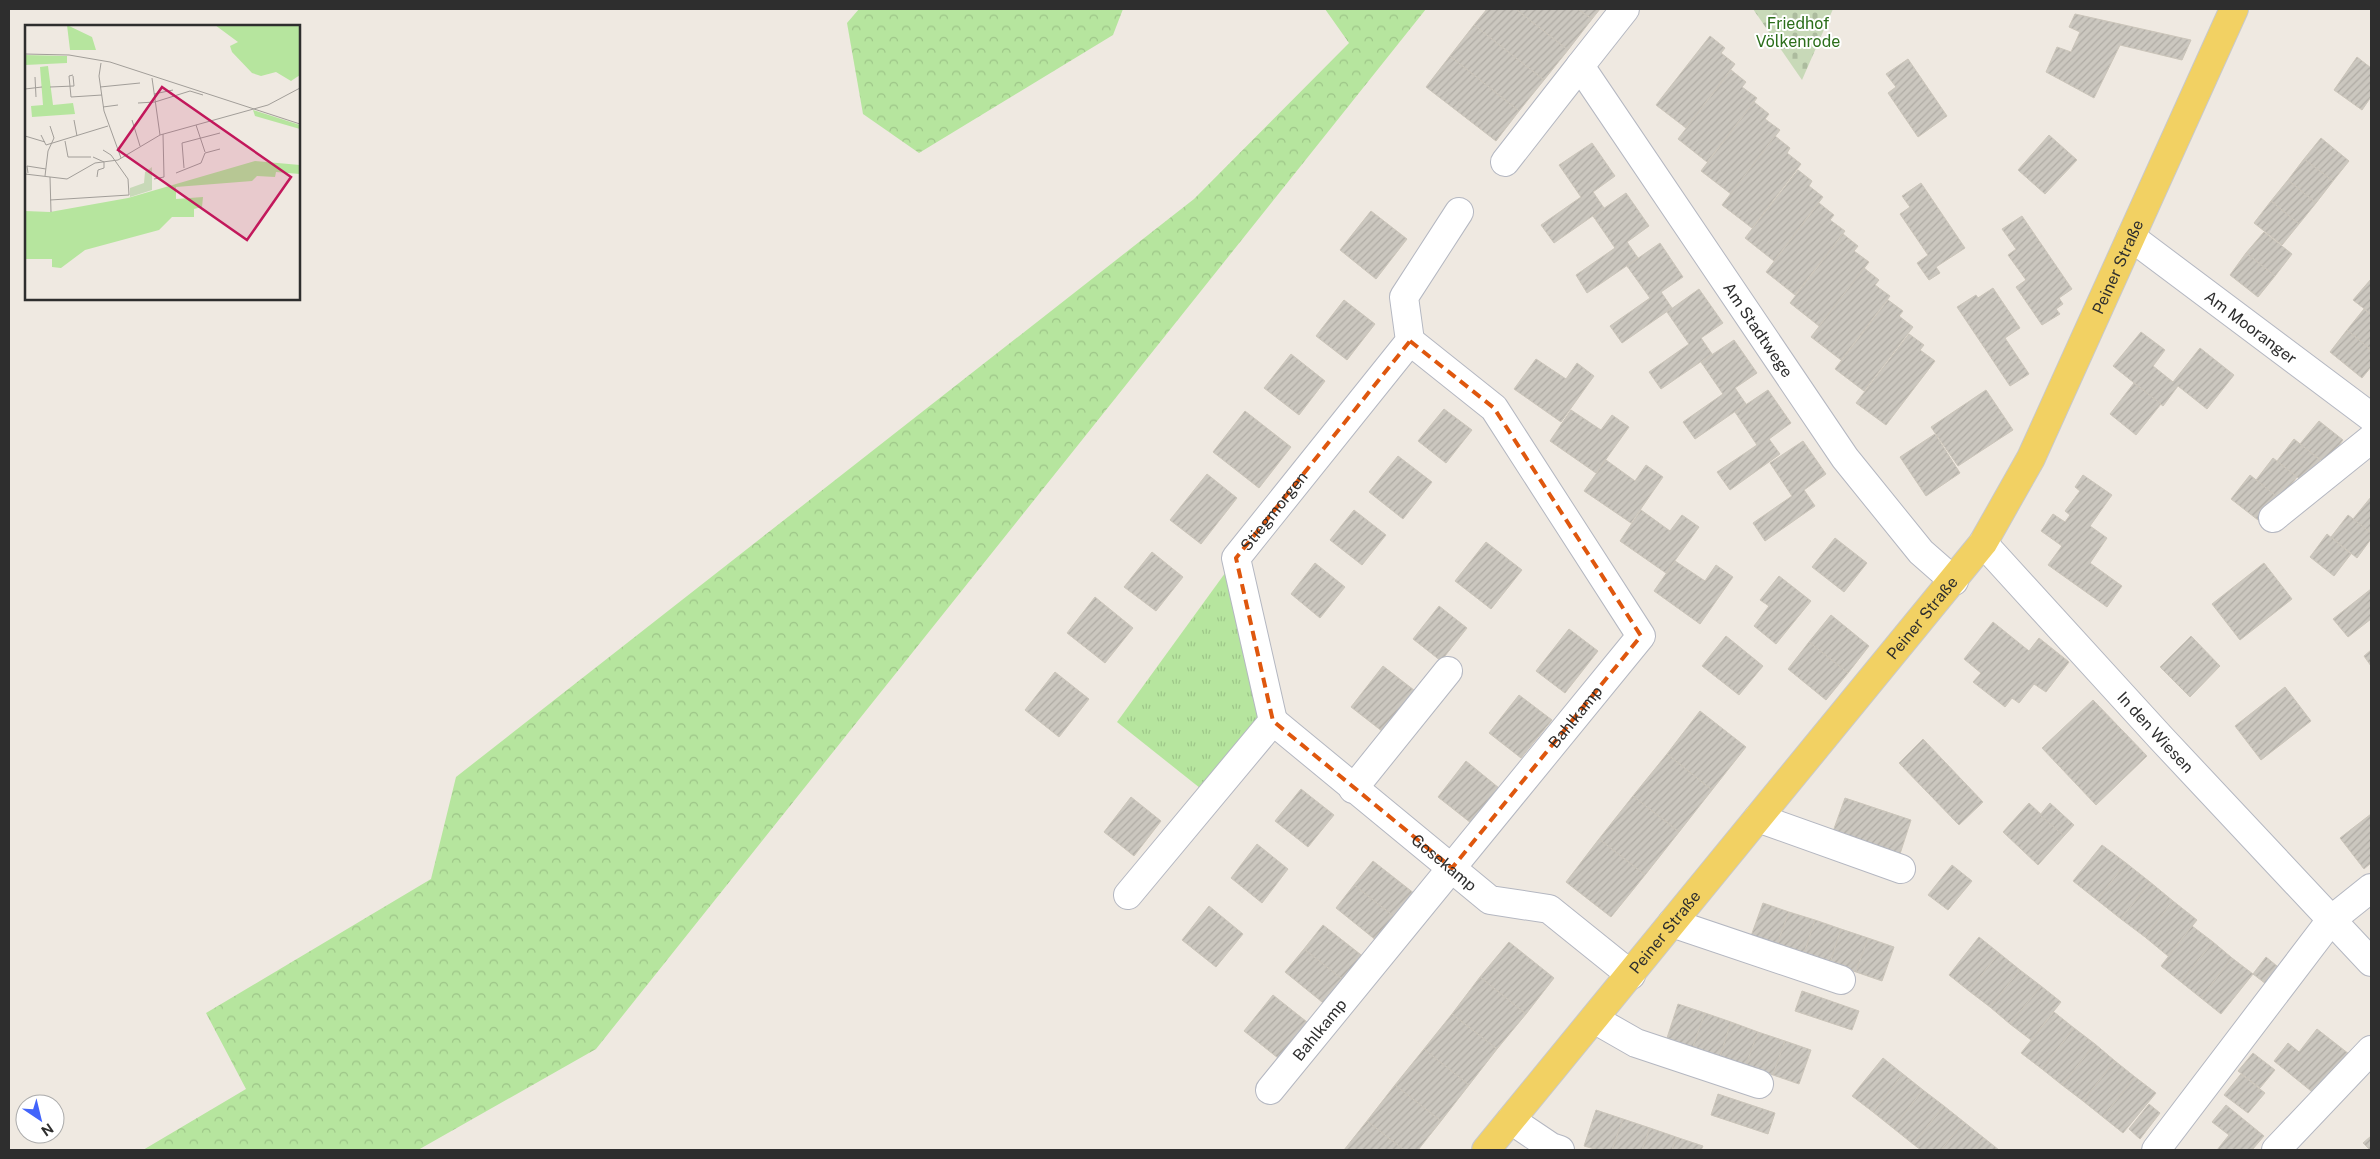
<svg xmlns="http://www.w3.org/2000/svg" width="2380" height="1159" viewBox="0 0 2380 1159" font-family="'Public Sans',sans-serif">
  <style>
    .forest { fill: url(#forest-crowns) }
    .cemetery { fill: url(#cemetery-stones) }
    .park { fill: url(#park-tufts) }
    .building { fill: url(#building-hatch); stroke: #cbc5ba }
    .lines { fill: none; stroke-linecap: round; stroke-linejoin: round }
    .minor-casing { stroke: #b4b7c1; stroke-width: 30 }
    .major-casing { stroke: #c9c9c9; stroke-width: 30 }
    .minor { stroke: #fff; stroke-width: 28 }
    .major { stroke: #f2d163; stroke-width: 28 }
    .marked { fill: none; stroke: #df570e; stroke-width: 4; stroke-dasharray: 10 6; stroke-linejoin: round }
    .labels { text-anchor: middle; dominant-baseline: central; stroke-width: 4; stroke-linejoin: round; paint-order: stroke }
    .park-label { font-size: 16px; fill: #2c6e1b; stroke: #fff }
    .street-label { font-size: 16px; fill: #2e2e2e; stroke: #fff }
    .inset-road { fill: none; stroke: #a29e99; stroke-width: 1 }
    .view { fill: #c2185b; fill-opacity: 0.15; stroke: #c2185b; stroke-width: 2.5 }
    .inset-edge { fill: none; stroke: #2e2e2e; stroke-width: 2.5 }
  </style>
  <defs>
    <pattern id="forest-crowns" width="20" height="18" patternUnits="userSpaceOnUse" patternTransform="scale(1.25)"><rect width="20" height="18" fill="#b6e59e"/><path d="M2 6a3 3 0 1 1 6 0M12 15a3 3 0 1 1 6 0" fill="none" stroke="#9dc588"/></pattern>
    <pattern id="cemetery-stones" width="16" height="16" patternUnits="userSpaceOnUse" patternTransform="scale(1.25)"><rect width="16" height="16" fill="#c8d9b8"/><path d="M2 7V4a2 2 0 0 1 4 0v3zM10 15v-3a2 2 0 0 1 4 0v3z" fill="#acbb9e"/></pattern>
    <pattern id="park-tufts" width="24" height="20" patternUnits="userSpaceOnUse" patternTransform="scale(1.25)"><rect width="24" height="20" fill="#b6e59e"/><path d="M3 7l-1-3M5 7V3M7 7l1-3M15 17l-1-3M17 17v-4M19 17l1-3" fill="none" stroke="#9dc588"/></pattern>
    <pattern id="building-hatch" width="6" height="6" patternUnits="userSpaceOnUse" patternTransform="scale(1.25)"><rect width="6" height="6" fill="#cbc7bf"/><path d="M-1 1l2-2M0 6l6-6M5 7l2-2" fill="none" stroke="#afaba4"/></pattern>
  </defs>
  <rect width="100%" height="100%" fill="#efe9e1"/>
  <!-- forest -->
  <g class="forest">
    <polygon points="859,9 1123,9 1113,35 919,153 863,114 847,23"/>
    <polygon points="1325,9 1426,9 596,1049 418,1150 143,1150 246,1089 206,1013 431,879 456,777 1194,199 1349,43"/>
  </g>
  <!-- cemetery -->
  <polygon class="cemetery" points="1753,9 1833,9 1802,80"/>
  <!-- park -->
  <polygon class="park" points="1236,558 1273,721 1210,796 1117,722"/>
  <!-- building -->
  <g class="building">
    <polygon points="1487,9 1516,9 1568,50 1544,80 1474,25"/>
    <polygon points="1516,9 1578,9 1592,19 1568,50"/>
    <polygon points="1578,9 1600,9 1592,19"/>
    <polygon points="2075,14 2191,40 2182,60 2120,45 2094,98 2046,72 2057,47 2071,52 2080,32 2069,27"/>
    <polygon points="1474,25 1544,80 1519,111 1450,56"/>
    <polygon points="1710,36 1725,48 1721,53 1735,64 1686,128 1656,105"/>
    <polygon points="1450,56 1519,111 1496,141 1426,87"/>
    <polygon points="2357,57 2371,68 2371,97 2362,110 2334,90"/>
    <polygon points="1908,59 1947,116 1918,137 1888,93 1896,87 1886,74"/>
    <polygon points="1731,70 1746,82 1742,87 1757,98 1707,162 1678,139"/>
    <polygon points="1754,102 1769,114 1765,119 1780,130 1731,194 1701,171"/>
    <polygon points="2049,135 2077,160 2045,194 2018,170"/>
    <polygon points="1775,136 1790,148 1787,153 1801,164 1752,228 1722,205"/>
    <polygon points="2321,138 2349,161 2333,181 2304,159"/>
    <polygon points="1592,143 1615,176 1593,192 1604,208 1554,243 1541,225 1581,197 1559,165"/>
    <polygon points="2304,159 2333,181 2316,203 2288,180"/>
    <polygon points="1798,170 1812,181 1809,186 1823,197 1774,261 1745,238"/>
    <polygon points="2288,180 2316,203 2299,224 2271,201"/>
    <polygon points="1921,183 1965,248 1936,267 1940,273 1929,280 1917,263 1928,255 1900,214 1910,207 1902,196"/>
    <polygon points="1626,193 1649,226 1627,242 1638,258 1587,293 1576,275 1615,248 1593,216"/>
    <polygon points="2271,201 2299,224 2282,245 2254,223"/>
    <polygon points="1819,203 1834,215 1830,220 1845,231 1795,295 1766,272"/>
    <polygon points="1371,211 1407,239 1376,279 1340,250"/>
    <polygon points="2022,216 2072,289 2059,298 2063,304 2056,309 2060,314 2042,325 2016,287 2026,280 2008,255 2016,249 2002,229"/>
    <polygon points="2264,232 2292,254 2275,276 2246,253"/>
    <polygon points="1843,234 1858,246 1854,251 1869,262 1819,326 1790,303"/>
    <polygon points="1660,243 1683,277 1661,292 1672,308 1622,343 1610,326 1650,298 1627,266"/>
    <polygon points="2246,253 2275,276 2258,297 2230,275"/>
    <polygon points="1864,268 1879,280 1875,285 1890,296 1841,360 1811,337"/>
    <polygon points="2371,279 2371,314 2353,300"/>
    <polygon points="1993,288 2020,328 2005,338 2029,374 2010,386 1957,307 1976,295 1978,298"/>
    <polygon points="1699,289 1723,323 1701,338 1712,354 1661,389 1649,372 1689,344 1667,312"/>
    <polygon points="1344,300 1375,324 1347,360 1316,336"/>
    <polygon points="1888,300 1903,311 1899,316 1913,327 1864,391 1835,369"/>
    <polygon points="2364,309 2371,315 2371,350 2347,330"/>
    <polygon points="2347,330 2371,350 2371,367 2362,378 2330,352"/>
    <polygon points="2141,332 2165,350 2153,366 2173,382 2200,348 2234,375 2207,409 2178,386 2163,406 2113,366"/>
    <polygon points="1909,334 1924,345 1920,350 1935,361 1886,425 1856,403"/>
    <polygon points="1734,340 1757,373 1735,388 1746,404 1695,439 1683,422 1723,394 1701,362"/>
    <polygon points="1291,354 1325,381 1299,415 1264,388"/>
    <polygon points="1536,359 1566,379 1577,363 1594,376 1561,422 1514,389"/>
    <polygon points="2134,383 2161,404 2136,435 2110,414"/>
    <polygon points="1768,390 1791,423 1769,439 1780,454 1730,490 1717,472 1757,445 1735,412"/>
    <polygon points="1986,390 2013,430 1958,466 1931,427"/>
    <polygon points="1444,409 1472,430 1446,463 1418,441"/>
    <polygon points="1571,410 1601,430 1612,415 1629,427 1596,473 1550,441"/>
    <polygon points="1245,411 1291,447 1259,488 1213,452"/>
    <polygon points="2319,421 2343,440 2325,463 2300,444"/>
    <polygon points="1935,434 1960,473 1926,496 1900,457"/>
    <polygon points="2294,439 2320,460 2302,481 2277,461"/>
    <polygon points="1803,441 1826,474 1804,490 1815,506 1765,541 1753,523 1792,496 1770,463"/>
    <polygon points="1398,456 1432,482 1403,519 1369,492"/>
    <polygon points="2273,458 2297,477 2280,499 2256,480"/>
    <polygon points="1606,460 1635,481 1646,465 1663,477 1631,523 1584,491"/>
    <polygon points="1207,474 1237,498 1201,544 1170,520"/>
    <polygon points="2083,475 2112,495 2090,526 2107,538 2090,563 2122,586 2107,607 2048,565 2062,546 2041,531 2053,514 2065,522 2070,515 2065,511 2080,491 2075,487"/>
    <polygon points="2250,475 2276,496 2258,520 2231,499"/>
    <polygon points="2371,497 2371,533 2353,519"/>
    <polygon points="1354,510 1386,535 1362,565 1330,540"/>
    <polygon points="1641,510 1670,531 1682,515 1699,527 1666,573 1620,541"/>
    <polygon points="2348,515 2371,533 2371,539 2357,558 2331,537"/>
    <polygon points="2327,534 2351,554 2334,576 2310,557"/>
    <polygon points="1835,538 1867,563 1844,592 1812,567"/>
    <polygon points="1486,542 1522,570 1491,609 1455,581"/>
    <polygon points="1152,552 1183,577 1156,611 1124,587"/>
    <polygon points="1675,561 1705,581 1716,565 1733,577 1700,624 1654,591"/>
    <polygon points="1315,563 1345,587 1320,618 1291,594"/>
    <polygon points="2264,563 2292,599 2240,640 2212,604"/>
    <polygon points="1779,576 1811,601 1776,644 1754,626 1769,606 1760,600"/>
    <polygon points="2371,589 2371,619 2348,637 2333,619"/>
    <polygon points="1095,597 1133,628 1105,663 1067,633"/>
    <polygon points="1439,606 1467,628 1441,661 1413,639"/>
    <polygon points="1831,615 1869,646 1848,673 1809,642"/>
    <polygon points="1993,622 2029,651 2039,638 2069,662 2046,692 2034,684 2019,703 2012,698 2005,707 1973,682 1981,673 1964,659"/>
    <polygon points="1569,629 1598,651 1565,693 1536,671"/>
    <polygon points="1726,636 1763,666 1739,695 1702,666"/>
    <polygon points="2191,636 2220,666 2190,697 2160,667"/>
    <polygon points="1809,642 1848,673 1826,700 1788,669"/>
    <polygon points="2371,650 2371,666 2364,656"/>
    <polygon points="1383,666 1419,694 1387,735 1351,707"/>
    <polygon points="1055,672 1089,699 1059,737 1025,710"/>
    <polygon points="2285,687 2311,721 2261,760 2235,726"/>
    <polygon points="1519,695 1552,720 1521,758 1489,733"/>
    <polygon points="2093,700 2147,756 2096,805 2042,748"/>
    <polygon points="1700,711 1746,747 1712,790 1667,754"/>
    <polygon points="1923,739 1983,802 1959,825 1899,763"/>
    <polygon points="1667,754 1712,790 1679,832 1633,796"/>
    <polygon points="1466,761 1499,788 1471,823 1438,797"/>
    <polygon points="1301,789 1334,815 1308,847 1275,821"/>
    <polygon points="1633,796 1679,832 1645,875 1599,839"/>
    <polygon points="1131,797 1161,821 1134,856 1104,832"/>
    <polygon points="1845,798 1911,820 1898,860 1831,837"/>
    <polygon points="2029,803 2064,836 2038,865 2003,832"/>
    <polygon points="2050,803 2074,825 2064,836 2040,815"/>
    <polygon points="2371,814 2371,863 2364,869 2340,838"/>
    <polygon points="1599,839 1645,875 1611,917 1566,882"/>
    <polygon points="1257,844 1288,869 1262,903 1231,878"/>
    <polygon points="2102,845 2126,863 2097,900 2073,881"/>
    <polygon points="1373,861 1415,894 1396,918 1354,885"/>
    <polygon points="2126,863 2150,882 2121,919 2097,900"/>
    <polygon points="1952,865 1972,881 1948,910 1928,895"/>
    <polygon points="2150,882 2173,901 2145,937 2121,919"/>
    <polygon points="1354,885 1396,918 1377,941 1336,908"/>
    <polygon points="2173,901 2197,920 2168,956 2145,937"/>
    <polygon points="1763,903 1789,912 1777,945 1751,936"/>
    <polygon points="1209,906 1243,934 1216,967 1182,940"/>
    <polygon points="1789,912 1815,920 1804,954 1777,945"/>
    <polygon points="1815,920 1841,929 1830,963 1804,954"/>
    <polygon points="1323,925 1365,958 1346,982 1304,949"/>
    <polygon points="2192,926 2213,942 2181,982 2161,966"/>
    <polygon points="1841,929 1868,938 1856,972 1830,963"/>
    <polygon points="1979,937 1999,953 1969,991 1949,975"/>
    <polygon points="1868,938 1894,947 1882,981 1856,972"/>
    <polygon points="1509,942 1554,978 1526,1014 1480,977"/>
    <polygon points="2213,942 2232,958 2201,998 2181,982"/>
    <polygon points="1304,949 1346,982 1327,1006 1285,972"/>
    <polygon points="1999,953 2020,970 1990,1007 1969,991"/>
    <polygon points="2266,957 2283,971 2270,987 2253,974"/>
    <polygon points="2232,958 2253,974 2221,1014 2201,998"/>
    <polygon points="2020,970 2041,986 2010,1024 1990,1007"/>
    <polygon points="1480,977 1526,1014 1497,1049 1452,1014"/>
    <polygon points="2041,986 2061,1002 2031,1040 2010,1024"/>
    <polygon points="1802,991 1859,1011 1852,1030 1795,1011"/>
    <polygon points="1273,995 1307,1022 1278,1058 1244,1031"/>
    <polygon points="1678,1004 1705,1013 1693,1047 1667,1038"/>
    <polygon points="2054,1012 2074,1028 2042,1069 2021,1053"/>
    <polygon points="1705,1013 1731,1022 1720,1057 1693,1047"/>
    <polygon points="1452,1014 1497,1049 1469,1085 1424,1049"/>
    <polygon points="1731,1022 1758,1032 1746,1065 1720,1057"/>
    <polygon points="2074,1028 2095,1044 2062,1085 2042,1069"/>
    <polygon points="2317,1029 2349,1054 2316,1095 2274,1061 2288,1043 2299,1052"/>
    <polygon points="1758,1032 1785,1041 1773,1075 1746,1065"/>
    <polygon points="1785,1041 1811,1050 1799,1084 1773,1075"/>
    <polygon points="2095,1044 2115,1061 2083,1101 2062,1085"/>
    <polygon points="1424,1049 1469,1085 1441,1121 1395,1085"/>
    <polygon points="2253,1053 2275,1070 2260,1088 2238,1071"/>
    <polygon points="1883,1058 1903,1074 1873,1112 1852,1096"/>
    <polygon points="2115,1061 2135,1077 2103,1117 2083,1101"/>
    <polygon points="1903,1074 1923,1090 1893,1128 1873,1112"/>
    <polygon points="2241,1074 2265,1093 2248,1113 2224,1095"/>
    <polygon points="2135,1077 2156,1093 2123,1133 2103,1117"/>
    <polygon points="1395,1085 1441,1121 1418,1150 1404,1150 1367,1121"/>
    <polygon points="1923,1090 1944,1106 1913,1144 1893,1128"/>
    <polygon points="1718,1094 1775,1113 1768,1134 1711,1115"/>
    <polygon points="2149,1104 2160,1113 2140,1139 2129,1129"/>
    <polygon points="2226,1105 2264,1136 2252,1150 2217,1150 2229,1135 2212,1122"/>
    <polygon points="1944,1106 1964,1122 1941,1150 1921,1150 1913,1144"/>
    <polygon points="1596,1110 1623,1119 1612,1150 1598,1150 1584,1146"/>
    <polygon points="1623,1119 1650,1128 1642,1150 1612,1150"/>
    <polygon points="1367,1121 1404,1150 1344,1150"/>
    <polygon points="1964,1122 1984,1138 1974,1150 1941,1150"/>
    <polygon points="1650,1128 1676,1137 1672,1150 1642,1150"/>
    <polygon points="2371,1136 2371,1150 2370,1150 2363,1143"/>
    <polygon points="1676,1137 1703,1146 1701,1150 1672,1150"/>
    <polygon points="1984,1138 1999,1150 1974,1150"/>
  </g>
  <g class="lines">
    <!-- minor casing -->
    <g class="minor-casing">
      <g id="minor">
        <path id="s1" d="M 1625,9 L 1580,66 L 1845,458 L 1921,552 L 1954,581"/>
        <polyline points="1505,162 1580,66"/>
        <path id="s2" d="M 2131,237 L 2371,417"/>
        <polyline points="2273,518 2371,439"/>
        <path id="s3" d="M 1983,543 L 2160,737 L 2371,962"/>
        <path id="s4" d="M 1273,721 L 1490,900 L 1549,909 L 1631,975"/>
        <polyline points="1353,789 1448,671"/>
        <polyline points="1758,818 1901,869"/>
        <path id="s5" d="M 1128,895 L 1273,721 L 1236,558 L 1410,341 L 1404,297 L 1459,212"/>
        <polyline points="1672,923 1841,980"/>
        <polyline points="1594,1019 1636,1043 1759,1084"/>
        <path id="s6" d="M 1270,1090 L 1641,636 L 1494,408 L 1410,341"/>
        <polyline points="1511,1120 1551,1147 1560,1150"/>
        <polyline points="2156,1150 2331,920 2371,888"/>
        <polyline points="2276,1150 2371,1050"/>
      </g>
    </g>
    <!-- major casing -->
    <g class="major-casing">
      <g id="major">
        <path id="s7" d="M 1486,1150 L 1983,543 L 2031,458 L 2234,9"/>
      </g>
    </g>
    <!-- minor -->
    <use href="#minor" class="minor"/>
    <!-- major -->
    <use href="#major" class="major"/>
  </g>
  <!-- marked area -->
  <path class="marked" d="M 1410,341 L 1494,408 L 1641,636 L 1452,868 L 1273,721 L 1236,558 Z"/>
  <g class="labels">
    <!-- park labels -->
    <g class="park-label">
      <text x="1798" y="23">Friedhof<tspan x="1798" dy="18">Völkenrode</tspan></text>
    </g>
    <!-- street labels -->
    <g class="street-label">
      <text stroke="none"><textPath href="#s7" startOffset="1092">Peiner Straße</textPath></text>
      <text stroke="none"><textPath href="#s2" startOffset="150">Am Mooranger</textPath></text>
      <text stroke="none"><textPath href="#s1" startOffset="391">Am Stadtwege</textPath></text>
      <text stroke="none"><textPath href="#s5" startOffset="454">Stiegmorgen</textPath></text>
      <text stroke="none"><textPath href="#s7" startOffset="688">Peiner Straße</textPath></text>
      <text stroke="none"><textPath href="#s6" startOffset="482">Bahlkamp</textPath></text>
      <text stroke="none"><textPath href="#s3" startOffset="256">In den Wiesen</textPath></text>
      <text stroke="none"><textPath href="#s4" startOffset="222">Gosekamp</textPath></text>
      <text stroke="none"><textPath href="#s7" startOffset="282">Peiner Straße</textPath></text>
      <text stroke="none"><textPath href="#s6" startOffset="78">Bahlkamp</textPath></text>
    </g>
  </g>
  <!-- overview -->
  <g transform="translate(25 25)">
    <rect width="275" height="275" fill="#efe9e1"/>
    <path d="M 190,0 L 275,0 L 275,50 L 266,56 L 251,47 L 236,51 L 227,48 L 207,27 L 205,21 L 213,17 ZM 0,30 L 42,31 L 42,38 L 0,40 Z" fill="#b6e59e"/>
    <path d="M 42,0 L 67,12 L 71,25 L 45,25 ZM 228,85 L 275,100 L 275,104 L 230,91 ZM 230,136 L 275,140 L 275,149 L 251,147 L 250,152 L 232,151 L 227,156 L 151,162 L 151,174 L 178,172 L 177,182 L 169,184 L 169,192 L 147,192 L 134,205 L 60,225 L 36,243 L 27,242 L 27,234 L 0,234 L 0,186 L 25,187 L 103,173 Z" fill="#b6e59e"/>
    <path d="M 127,142 L 127,165 L 105,172 L 105,163 L 119,158 L 120,147 Z" fill="#c8d9b8"/>
    <path d="M 23,41 L 28,80 L 48,78 L 50,89 L 7,92 L 6,81 L 18,80 L 15,42 Z" fill="#b6e59e"/>
    <path class="inset-road" d="M 0,29 L 44,30 L 85,37 L 275,99M 76,38 L 74,51 L 79,86 L 96,133M 48,50 L 44,51 L 46,72 L 77,70M 10,52 L 11,72M 127,53 L 135,110M 25,62 L 49,61 L 48,51M 75,62 L 115,58M 0,64 L 17,62M 129,69 L 148,65M 113,78 L 130,77 L 165,66 L 178,70M 78,82 L 93,80M 49,95 L 52,111M 107,95 L 115,121M 171,100 L 180,127M 16,110 L 21,120 L 83,101M 0,111 L 20,117M 40,116 L 43,132 L 66,132M 68,132 L 79,137 L 79,143 L 73,145 L 72,152M 159,143 L 157,118 L 195,108M 3,148 L 2,141 L 21,144M 151,148 L 176,138 L 180,128 L 195,124M 0,149 L 42,154 L 70,138 L 93,135 L 135,110 L 243,80 L 275,63M 20,151 L 23,126 L 29,113 L 25,101M 25,152 L 26,187M 129,154 L 139,152 L 138,109M 25,175 L 104,170 L 103,154 L 86,130 L 78,125"/>
    <path class="view" d="M 137,62 L 266,152 L 222,215 L 93,125 Z"/>
    <rect width="275" height="275" class="inset-edge"/>
  </g>
  <!-- border -->
  <rect width="2380" height="1159" fill="none" stroke="#2e2e2e" stroke-width="20"/>
  <!-- north arrow -->
  <g transform="translate(40 1119) rotate(145)"><circle r="24" fill="#ffffff" stroke="#ababab"/>
  <path d="M0-4L9 19L0 12L-9 19Z" fill="#4264fb"/>
  <text y="-8" font-size="14" font-weight="bold" text-anchor="middle" fill="#2e2e2e">N</text>
  </g>
</svg>
